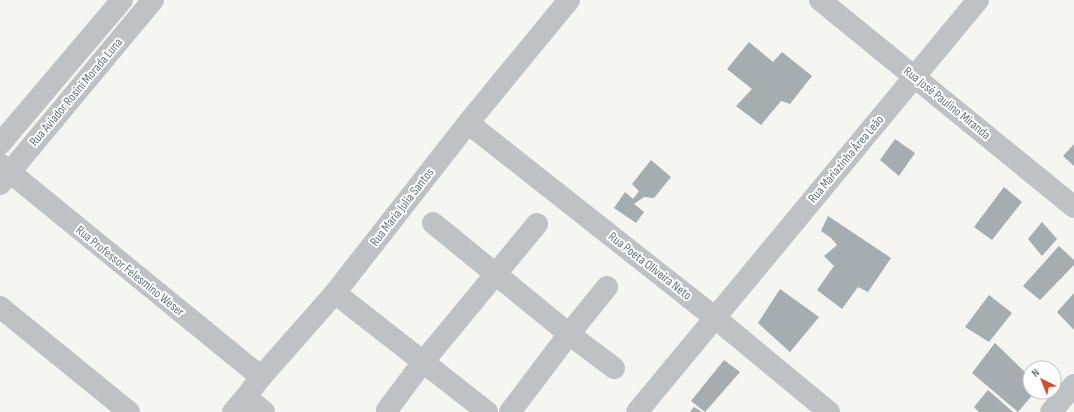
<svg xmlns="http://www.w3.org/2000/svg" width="1074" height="412" viewBox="0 0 1074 412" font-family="'Sofia Sans Condensed',sans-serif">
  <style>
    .building { fill: #a5adb1 }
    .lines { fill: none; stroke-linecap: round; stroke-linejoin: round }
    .minor { stroke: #bec2c5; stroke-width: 22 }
    .tertiary { stroke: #bec2c5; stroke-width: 22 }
    .labels { text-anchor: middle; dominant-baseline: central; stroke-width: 4; stroke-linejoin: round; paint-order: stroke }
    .street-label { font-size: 13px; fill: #667680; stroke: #fff }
  </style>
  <rect width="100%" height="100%" fill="#f5f5f1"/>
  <!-- building -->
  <g class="building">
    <polygon points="749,42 773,62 782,52 812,76 790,104 781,101 761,125 736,106 752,89 727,69"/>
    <polygon points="895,139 915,153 899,176 880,160"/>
    <polygon points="1074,144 1074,166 1063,156"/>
    <polygon points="651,160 671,177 654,198 644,197 634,204 644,212 636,223 614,208 625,192 633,199 639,191 632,184"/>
    <polygon points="1004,187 1022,202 992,240 974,227"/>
    <polygon points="828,216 891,258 868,292 858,287 842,309 817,290 834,266 824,256 837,245 831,238 821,231"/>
    <polygon points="1042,222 1057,239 1042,256 1028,239"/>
    <polygon points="1059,246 1074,260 1074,265 1040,300 1023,286"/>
    <polygon points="780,289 819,317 790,352 758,323"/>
    <polygon points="1074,293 1074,330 1057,312"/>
    <polygon points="989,295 1012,313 989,342 965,327"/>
    <polygon points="995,343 1030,377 1030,392 1035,392 1018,412 972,373"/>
    <polygon points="724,360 740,372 705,412 691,401"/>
    <polygon points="988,390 1013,412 979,412 974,407"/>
    <polygon points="694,407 702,412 690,412"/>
  </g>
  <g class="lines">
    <!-- minor -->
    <g class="minor">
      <polyline points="820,0 1074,207"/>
      <polyline points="468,123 714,317 829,412"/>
      <polyline points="0,164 261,377"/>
      <polyline points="433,223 569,334 614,368"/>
      <polyline points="335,293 487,412"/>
      <polyline points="0,307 129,412"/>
      <polyline points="246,397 264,412"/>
      <polyline points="387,410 423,362 537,224"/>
      <polyline points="233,412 246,397 261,377 335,293 468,123 569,0"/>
      <polyline points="510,412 569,334 607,287"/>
      <polyline points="637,412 978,0"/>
      <polyline points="1051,412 1074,385"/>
    </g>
    <!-- tertiary -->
    <g class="tertiary">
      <polyline points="0,144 122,0"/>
      <polyline points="0,184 153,0"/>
    </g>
  </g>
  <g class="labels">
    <!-- street labels -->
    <g class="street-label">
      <text transform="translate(76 92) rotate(-50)">Rua Aviador Rosini Morada Luna</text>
      <text transform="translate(947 103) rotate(39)">Rua José Paulino Miranda</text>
      <text transform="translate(846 159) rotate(-50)">Rua Mariazinha Área Leão</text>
      <text transform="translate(402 207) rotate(-52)">Rua Maria Julia Santos</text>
      <text transform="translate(650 266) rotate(38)">Rua Poeta Oliveira Neto</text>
      <text transform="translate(130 271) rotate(39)">Rua Professor Felesmino Weser</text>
    </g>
  </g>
  <!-- north arrow -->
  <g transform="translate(1042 380) rotate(317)"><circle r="19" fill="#ffffff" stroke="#c2c8cc"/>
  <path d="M0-3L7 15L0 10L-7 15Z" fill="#d84c2e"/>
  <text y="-6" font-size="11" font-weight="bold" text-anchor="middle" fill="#667680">N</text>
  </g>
</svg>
